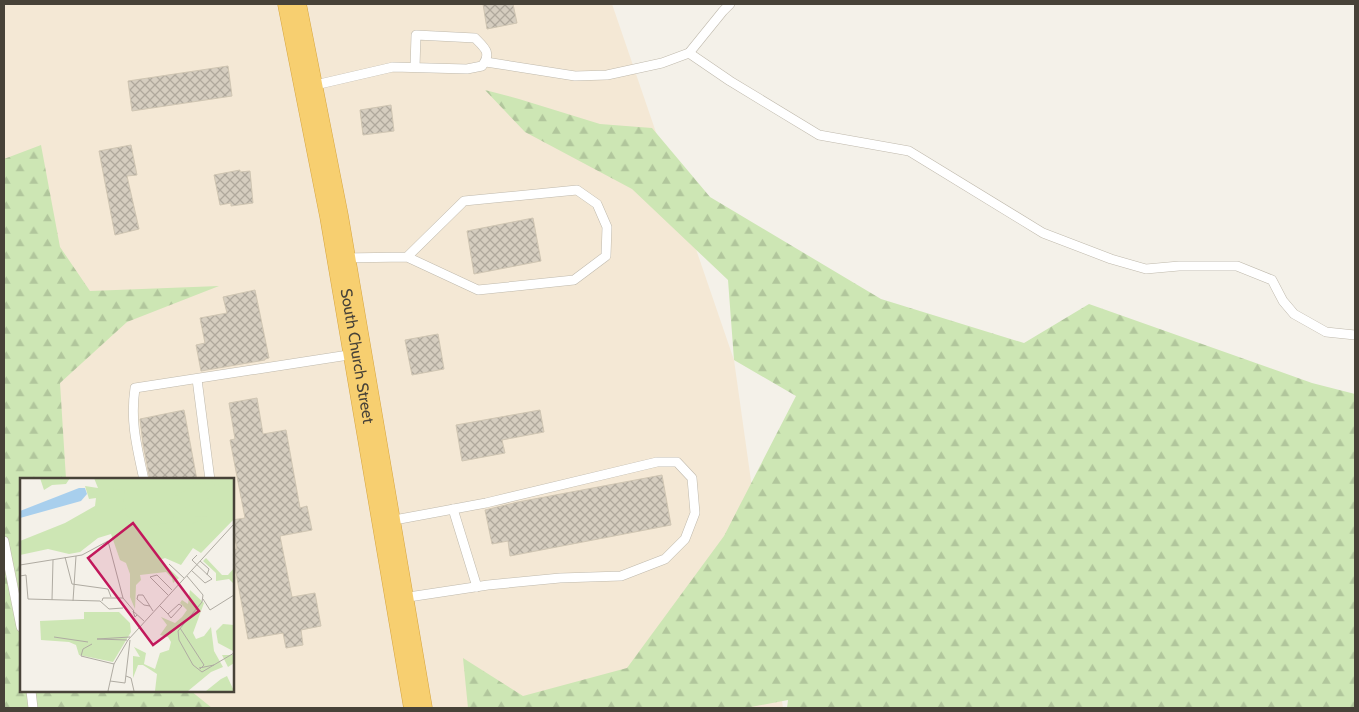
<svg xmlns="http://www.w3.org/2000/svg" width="1359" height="712" viewBox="0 0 1359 712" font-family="Cabin,sans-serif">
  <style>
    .commercial { fill: #f4e8d5; fill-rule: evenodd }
    .forest { fill: url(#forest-firs) }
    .building { fill: url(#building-cross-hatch); stroke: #cfc5b2 }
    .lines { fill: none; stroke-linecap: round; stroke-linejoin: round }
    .lane-casing { stroke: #bfb9ac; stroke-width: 10 }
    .highway-casing { stroke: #d6a540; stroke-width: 29 }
    .lane { stroke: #fff; stroke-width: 9 }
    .highway { stroke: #f7cf70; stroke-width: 28 }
    .labels { text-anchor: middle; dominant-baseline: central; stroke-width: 4.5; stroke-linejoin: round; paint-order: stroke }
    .street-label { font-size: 16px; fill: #474238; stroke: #fff }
    .inset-road { fill: none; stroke: #afaba2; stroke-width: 1 }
    .view { fill: #c2185b; fill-opacity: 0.15; stroke: #c2185b; stroke-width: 2.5 }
    .inset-edge { fill: none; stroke: #474238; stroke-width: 2.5 }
  </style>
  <defs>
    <pattern id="forest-firs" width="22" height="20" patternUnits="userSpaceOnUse" patternTransform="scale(1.25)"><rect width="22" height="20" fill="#cde6b4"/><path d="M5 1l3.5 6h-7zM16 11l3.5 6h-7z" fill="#b1c69c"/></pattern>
    <pattern id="building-cross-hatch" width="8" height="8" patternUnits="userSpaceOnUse" patternTransform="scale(1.25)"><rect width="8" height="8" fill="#d5cdbf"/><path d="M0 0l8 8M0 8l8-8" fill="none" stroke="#afa89c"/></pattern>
  </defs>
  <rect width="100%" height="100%" fill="#f4f1e9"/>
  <!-- commercial -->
  <path class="commercial" d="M 4,4 L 612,4 L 734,360 L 783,708 L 4,708 ZM 21,480 L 232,480 L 232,691 L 21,691 Z"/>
  <!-- forest -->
  <g class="forest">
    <polygon points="485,90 519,99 600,124 652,128 710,197 881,299 1024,343 1089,304 1312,383 1355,394 1355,708 787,708 788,700 746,708 468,708 463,658 523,696 627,668 724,536 796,396 734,360 728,280 632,189 525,132"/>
    <polygon points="41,145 60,247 90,291 219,286 127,322 60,383 66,479 21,480 21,691 191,691 212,708 4,708 4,159"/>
  </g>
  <!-- building -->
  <g class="building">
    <polygon points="483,4 513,4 517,23 487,29"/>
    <polygon points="228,66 232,96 132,111 128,81"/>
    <polygon points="391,105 394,131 363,135 360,110"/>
    <polygon points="131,145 137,175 127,176 139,229 115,235 99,151"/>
    <polygon points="240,170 240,172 250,171 253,203 231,206 231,203 220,205 214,175"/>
    <polygon points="533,218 541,261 474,274 467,231"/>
    <polygon points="255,290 269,358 265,359 265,360 201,371 196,345 205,343 200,318 227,313 223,297"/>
    <polygon points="438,334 444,369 412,375 405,340"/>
    <polygon points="257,398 263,434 286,430 300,508 307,506 312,530 280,536 292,597 315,593 321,626 301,630 303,645 286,648 283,633 248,639 232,550 237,549 232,520 245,518 230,440 235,439 229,403"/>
    <polygon points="184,410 197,480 150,480 143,444 140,419"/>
    <polygon points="540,410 544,432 502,440 505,453 462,461 456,425"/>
    <polygon points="662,475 671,525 510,556 508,541 492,544 485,510 518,502"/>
  </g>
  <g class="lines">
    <!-- lane casing -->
    <g class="lane-casing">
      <g id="lane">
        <polyline points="689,53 723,11 730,4"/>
        <polyline points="486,62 575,76 607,75 662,63 689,53 730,81 819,135 909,151 1043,233 1111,259 1146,269 1179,266 1237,266 1272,280 1283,301 1294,314 1326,332 1355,335"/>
        <path d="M 311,86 L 393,67 L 467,69 L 482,66 C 492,53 485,48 475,38 L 416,35 L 415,67"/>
        <polyline points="343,258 407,257 478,290 574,280 606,256 607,227 597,204 577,190 464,201 407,257"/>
        <polyline points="197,379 210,480"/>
        <path d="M 144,480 C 137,447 130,422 135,388 L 355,354"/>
        <polyline points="453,509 477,587"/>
        <polyline points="389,521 486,503 657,462 677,462 692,478 695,513 685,539 665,559 621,576 560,578 488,585 402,598"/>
        <polyline points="4,541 21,627"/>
        <polyline points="31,691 33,708"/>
      </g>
    </g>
    <!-- highway casing -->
    <g class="highway-casing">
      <g id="highway">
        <path id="s1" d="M 292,4 L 334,216 L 418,708"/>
      </g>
    </g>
    <!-- lane -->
    <use href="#lane" class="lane"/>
    <!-- highway -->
    <use href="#highway" class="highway"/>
  </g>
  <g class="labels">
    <!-- street labels -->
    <g class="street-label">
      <text stroke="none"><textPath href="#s1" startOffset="358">South Church Street</textPath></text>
    </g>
  </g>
  <!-- overview -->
  <g transform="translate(20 478)">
    <rect width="214" height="214" fill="#f4f1e9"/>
    <path d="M 91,0 L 214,0 L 214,3 L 188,43 L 165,51 L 112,59 L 91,18 ZM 203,146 L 214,147 L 214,185 L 208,189 L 202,177 L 213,177 L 213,173 L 198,165 L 196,153 Z" fill="#cde6b4"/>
    <path d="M 20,0 L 50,0 L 46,6 L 32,7 L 24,12 ZM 74,0 L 96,0 L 93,11 L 105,12 L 102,32 L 125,57 L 133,49 L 144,53 L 151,48 L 166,48 L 184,41 L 188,38 L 175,39 L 166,32 L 157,31 L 182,25 L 192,18 L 200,9 L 198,6 L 191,8 L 189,4 L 204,0 L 214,0 L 214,41 L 181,75 L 173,70 L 161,87 L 145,80 L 140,82 L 159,100 L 153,105 L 152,100 L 146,94 L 120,97 L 121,102 L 116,107 L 115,131 L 110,119 L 110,96 L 106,85 L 100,82 L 91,56 L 78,60 L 60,74 L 49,76 L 28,71 L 0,77 L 0,63 L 45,45 L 75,28 L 76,20 L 69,21 L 65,8 L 78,10 ZM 178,5 L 186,6 L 188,11 L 155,22 L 154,19 ZM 107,19 L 131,40 L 142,34 L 153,34 L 154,44 L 132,47 L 125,52 L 105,33 ZM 186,80 L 202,97 L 208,97 L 214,90 L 214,106 L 209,101 L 196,103 L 196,95 L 183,83 ZM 170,112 L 184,125 L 173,155 L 176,161 L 184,158 L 191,149 L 194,173 L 203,189 L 191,194 L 168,213 L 135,213 L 137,196 L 123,187 L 118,187 L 113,200 L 113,178 L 120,179 L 114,169 L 126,175 L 124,186 L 135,191 L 140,175 L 149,172 L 151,164 L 148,159 L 140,157 L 147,147 L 141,139 L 155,145 L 162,139 L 167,132 L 160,125 L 162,122 L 168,126 ZM 207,198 L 214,213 L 186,213 L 201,201 Z" fill="#cde6b4"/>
    <path d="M 64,134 L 99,134 L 110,145 L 111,154 L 93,184 L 59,177 L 56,167 L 49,164 L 21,162 L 20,143 L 64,141 Z" fill="#cde6b4"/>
    <path d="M 59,10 L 65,10 L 67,16 L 61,23 L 0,40 L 0,33 Z" fill="#a8cfed"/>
    <path class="inset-road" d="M 45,79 L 52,106 L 88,111 L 91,119M 180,83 L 189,91 L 187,97M 149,86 L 164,100M 0,87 L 62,77 L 88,63 L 103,120 L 114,133M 171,92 L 185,105 L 192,101 L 172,82 L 177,77M 0,98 L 6,97 L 8,121 L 80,123 L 89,131 L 103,130M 167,98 L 183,117 L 182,124 L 158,153 L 159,162 L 173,187 L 182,194 L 214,175M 148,117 L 130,99 L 137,97 L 152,112M 183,121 L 190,132 L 214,117M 32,122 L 33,82M 53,123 L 56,78M 82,123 L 83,120 L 103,120M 139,127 L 148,136 L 159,126 L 162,128 L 151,140 L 148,136M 130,128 L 124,127 L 117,121 L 118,117 L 123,117 L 133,133M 117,137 L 115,139 L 113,133 L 124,143M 160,150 L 184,187 L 180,191M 34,159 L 68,164M 107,162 L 77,161 L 110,159M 72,166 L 63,171 L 61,178 L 94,186M 179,190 L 194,187M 106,198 L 111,200 L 114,213M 90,203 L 105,205 L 110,162M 88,213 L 94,186 L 108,162 L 214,46"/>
    <path class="view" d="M 113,45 L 179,133 L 133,167 L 68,80 Z"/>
    <rect width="214" height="214" class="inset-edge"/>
  </g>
  <!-- border -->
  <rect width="1359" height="712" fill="none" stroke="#474238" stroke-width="10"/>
</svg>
